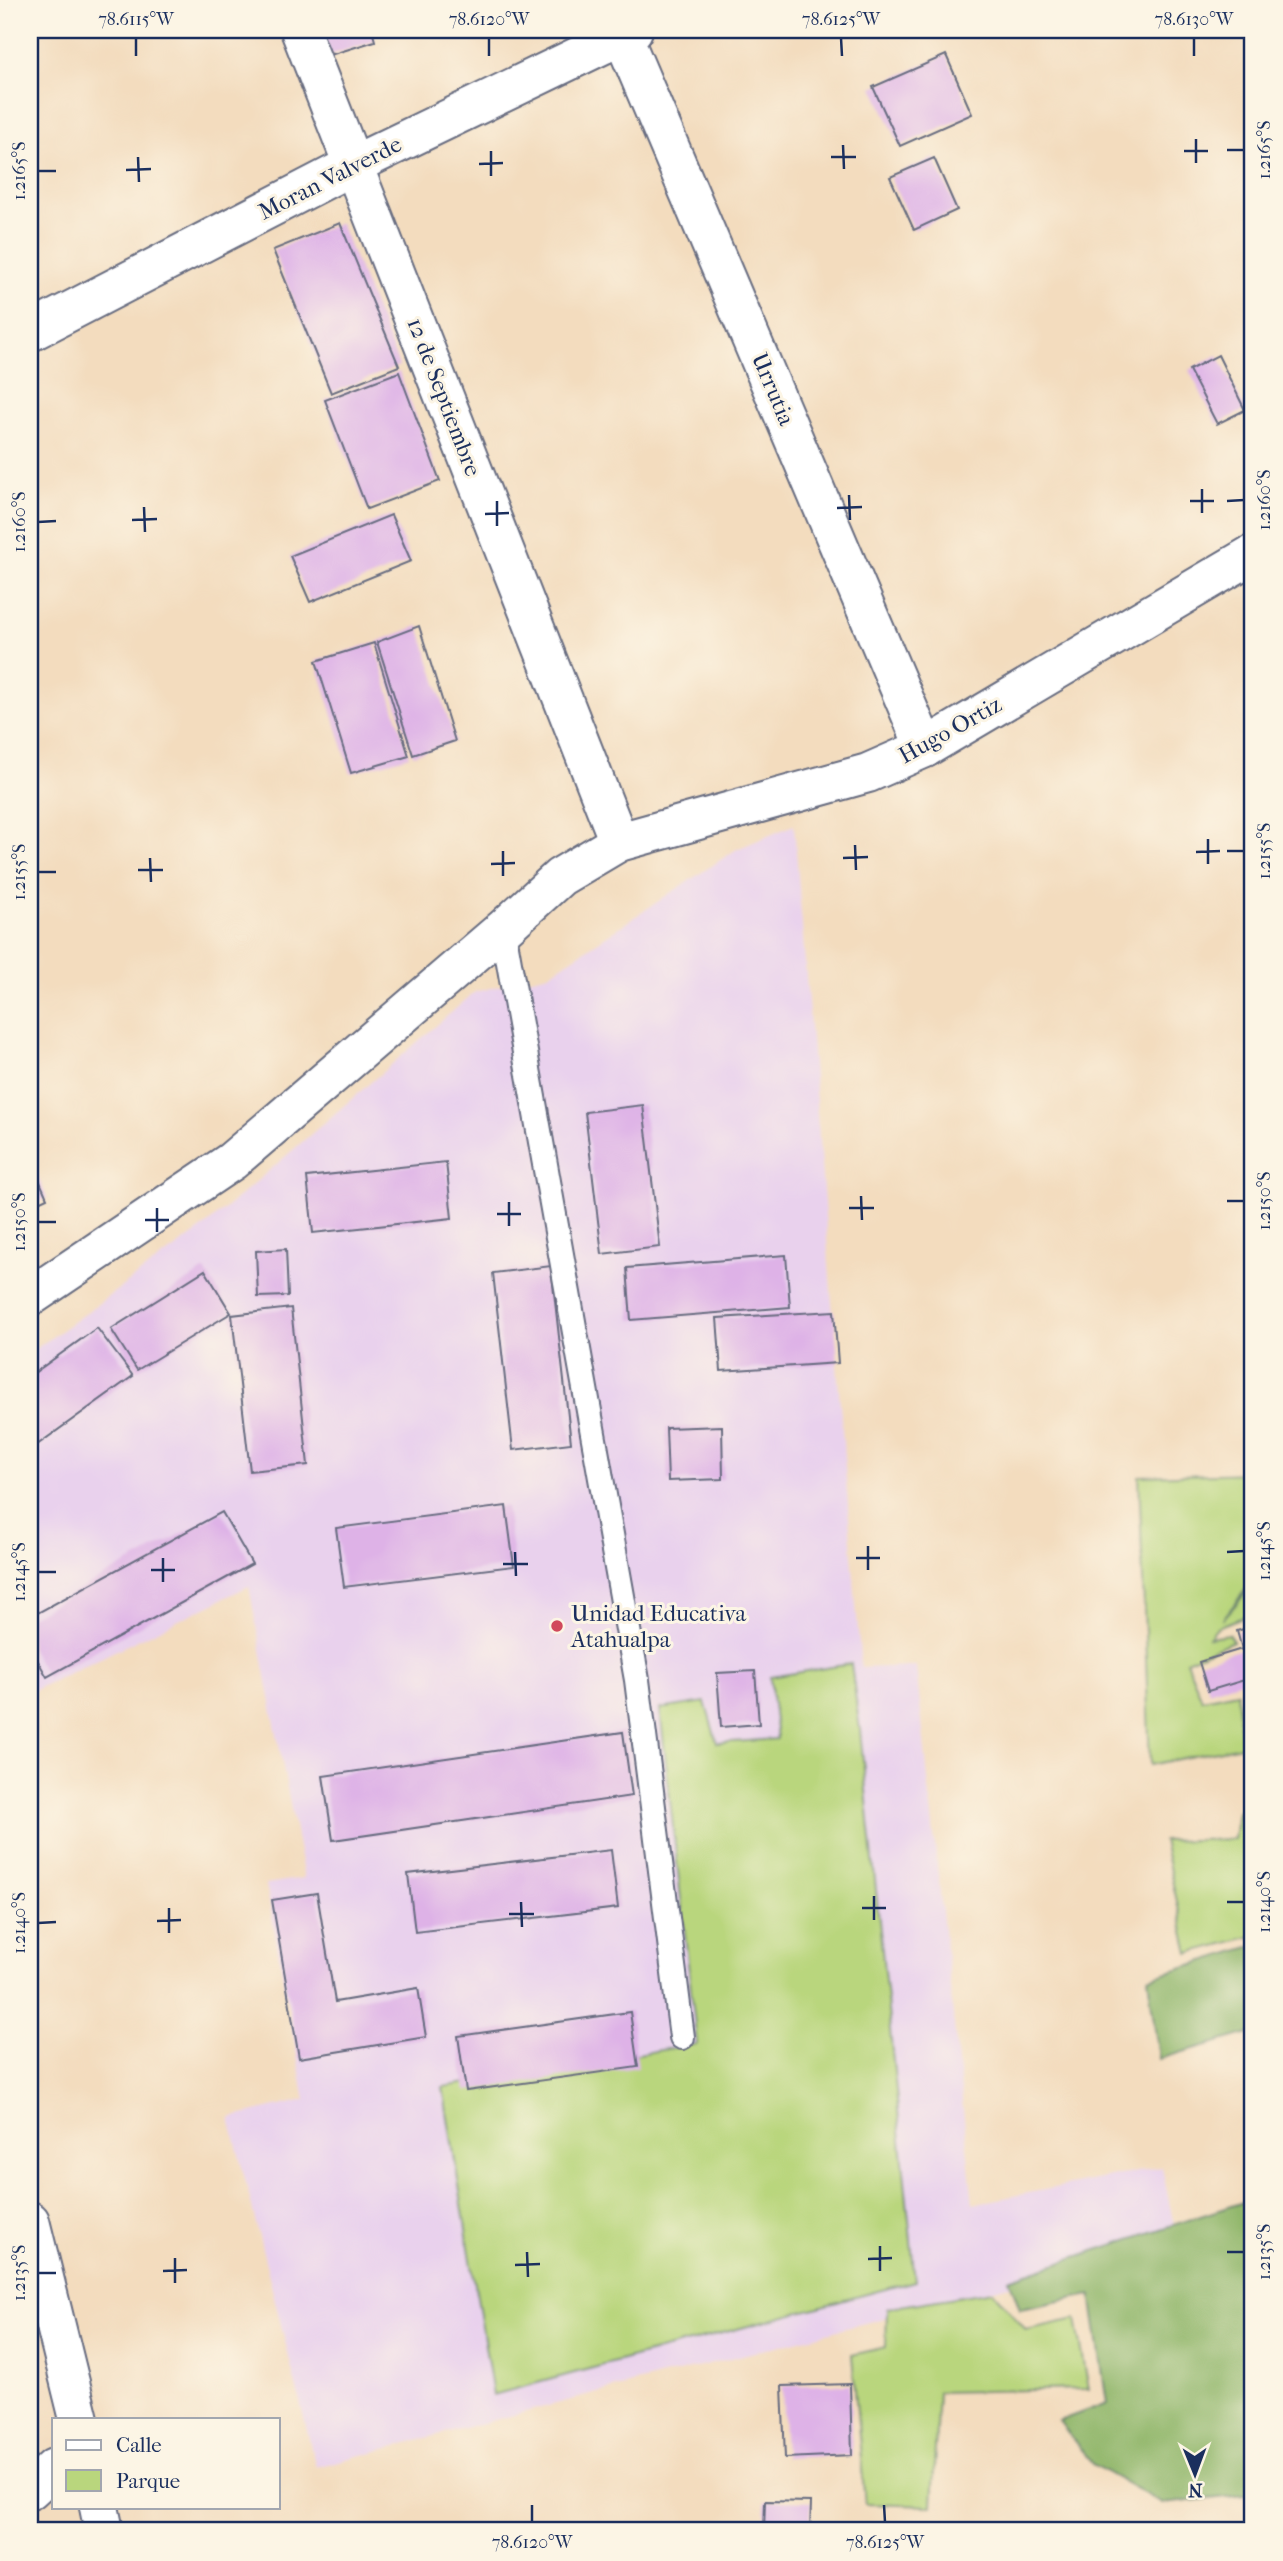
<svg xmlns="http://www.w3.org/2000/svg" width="1283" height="2561" viewBox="0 0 1283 2561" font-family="'IM FELL French Canon',serif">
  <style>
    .built { fill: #e9d1ed }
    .green { fill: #b9d67d; stroke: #6a826e; stroke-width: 2 }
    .forest { fill: #92b76c; stroke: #567365; stroke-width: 2 }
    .building { fill: #deb2e7 }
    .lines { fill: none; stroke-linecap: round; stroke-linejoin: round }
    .lane-casing { stroke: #676c80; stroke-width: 28 }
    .street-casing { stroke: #676c80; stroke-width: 42 }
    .lane { stroke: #fff; stroke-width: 24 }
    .street { stroke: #fff; stroke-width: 38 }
    .ticks { fill: none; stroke: #1b2f5e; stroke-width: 2.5 }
    .poi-dot { fill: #d1495b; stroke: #fcf5e5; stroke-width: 2.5 }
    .labels { text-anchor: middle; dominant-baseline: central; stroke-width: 6; stroke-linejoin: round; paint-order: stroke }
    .street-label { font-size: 23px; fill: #1b2f5e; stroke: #fcf5e5 }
    .poi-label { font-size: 23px; fill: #1b2f5e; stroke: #fcf5e5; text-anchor: start }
    .neatline { fill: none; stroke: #1b2f5e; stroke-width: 2.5 }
    .ticks-label { font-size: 18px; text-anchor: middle; fill: #1b2f5e }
  </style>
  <rect width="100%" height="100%" fill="#fcf5e5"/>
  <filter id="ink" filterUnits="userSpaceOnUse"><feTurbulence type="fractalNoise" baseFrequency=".0143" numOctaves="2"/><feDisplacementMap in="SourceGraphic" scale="14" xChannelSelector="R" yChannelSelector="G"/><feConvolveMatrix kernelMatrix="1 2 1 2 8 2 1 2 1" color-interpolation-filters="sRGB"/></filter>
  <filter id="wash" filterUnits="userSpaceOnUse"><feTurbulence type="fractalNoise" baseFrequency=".00686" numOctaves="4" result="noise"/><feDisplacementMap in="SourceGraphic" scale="28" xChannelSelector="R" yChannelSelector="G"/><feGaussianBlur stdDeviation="1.57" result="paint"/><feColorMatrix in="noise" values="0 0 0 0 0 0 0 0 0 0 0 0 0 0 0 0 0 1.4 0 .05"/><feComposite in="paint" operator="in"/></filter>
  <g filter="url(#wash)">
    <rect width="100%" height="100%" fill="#f3dcbe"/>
    <!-- built -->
    <polygon class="built" points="794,825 861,1668 916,1666 973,2204 1162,2167 1177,2241 316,2467 230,2118 305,2100 266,1884 304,1878 249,1586 30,1692 30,1353 203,1228 475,992 549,974 737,849"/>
    <!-- green -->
    <g class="green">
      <polygon points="1253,1473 1253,1580 1222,1620 1253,1585 1253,1613 1217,1627 1209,1637 1228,1634 1233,1641 1186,1661 1202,1699 1237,1692 1241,1746 1150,1765 1139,1476"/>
      <polygon points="851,1664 860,1730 915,2281 493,2395 443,2087 697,2044 660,1709 705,1702 717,1743 777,1739 770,1677"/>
      <polygon points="1253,1810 1253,1936 1189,1953 1163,1841 1234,1839 1238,1811"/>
      <polygon points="993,2291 1026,2330 1076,2319 1089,2389 938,2392 932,2506 865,2504 852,2355 886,2347 887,2308"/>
    </g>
    <!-- forest -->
    <g class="forest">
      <polygon points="1253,1946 1253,2032 1159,2059 1148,1978"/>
      <polygon points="1249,2200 1253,2215 1253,2494 1163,2504 1092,2464 1059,2421 1107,2403 1091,2295 1020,2309 1009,2279"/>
    </g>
    <g id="blocks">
      <!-- building -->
      <g class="building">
        <polygon points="321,30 372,30 375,41 330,55"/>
        <polygon points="946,55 972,114 900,146 873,87"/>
        <polygon points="934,158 957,210 914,230 890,177"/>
        <polygon points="340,223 399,366 331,393 273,250"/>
        <polygon points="1218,355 1245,410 1217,424 1189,370"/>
        <polygon points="399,372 440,481 367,509 325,400"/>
        <polygon points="391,515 411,561 310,602 290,556"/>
        <polygon points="419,626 455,741 413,755 377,642"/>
        <polygon points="374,643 409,756 351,773 316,661"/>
        <polygon points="643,1105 660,1247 602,1254 585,1112"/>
        <polygon points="30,1159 47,1198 30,1206"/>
        <polygon points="446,1162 452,1218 313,1233 307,1177"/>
        <polygon points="286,1249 288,1296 258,1297 256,1251"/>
        <polygon points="786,1255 790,1307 631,1320 627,1268"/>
        <polygon points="551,1266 571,1443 513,1450 493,1273"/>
        <polygon points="205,1270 231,1313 137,1370 111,1329"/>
        <polygon points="291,1308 308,1465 250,1471 232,1315"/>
        <polygon points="834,1311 838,1363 721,1371 717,1318"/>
        <polygon points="97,1328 133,1376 30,1450 30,1376"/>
        <polygon points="722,1426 723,1479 668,1481 666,1428"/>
        <polygon points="506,1506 514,1566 344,1587 336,1528"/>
        <polygon points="222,1512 252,1564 47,1677 30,1647 30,1617"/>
        <polygon points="1253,1626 1253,1683 1251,1678 1208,1691 1199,1662 1242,1649 1237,1631"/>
        <polygon points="755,1671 759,1724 721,1727 717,1673"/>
        <polygon points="623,1732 632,1796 333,1840 323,1776"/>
        <polygon points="611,1850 618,1908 415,1932 408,1874"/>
        <polygon points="317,1893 335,2002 418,1988 426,2037 299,2058 272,1900"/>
        <polygon points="630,2012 638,2067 466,2091 458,2036"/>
        <polygon points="850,2384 852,2455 785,2458 782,2386"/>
        <polygon points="765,2501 811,2502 810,2531 764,2531"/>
      </g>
    </g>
  </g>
  <g filter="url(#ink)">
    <use href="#blocks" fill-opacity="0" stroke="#676c80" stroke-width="2"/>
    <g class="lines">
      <!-- lane casing -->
      <g class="lane-casing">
        <polyline id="lane" points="503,929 637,1680 682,2037"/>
      </g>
      <!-- street casing -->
      <g class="street-casing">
        <g id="street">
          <polyline points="300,30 619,842"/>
          <polyline points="620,30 925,748"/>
          <polyline points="30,332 353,165 633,30"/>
          <polyline points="30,1297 232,1161 503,929 560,877 619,842 868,773 925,748 1253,554"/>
          <polyline points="30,2221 79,2419"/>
          <polyline points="30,2490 54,2468"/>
          <polyline points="99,2507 104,2531"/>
        </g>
      </g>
      <!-- lane -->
      <use href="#lane" class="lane"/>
      <!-- street -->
      <use href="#street" class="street"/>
    </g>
  </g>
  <!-- ticks -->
  <path class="ticks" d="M 136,38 L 136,56M 489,38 L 489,56M 841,38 L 842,56M 1194,38 L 1194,56M 1196,139 L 1196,163M 843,145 L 844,169M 1227,150 L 1244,150M 491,151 L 491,176M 1184,151 L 1208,151M 138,157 L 139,182M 831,157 L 856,157M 479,164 L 503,163M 126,170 L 151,169M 38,171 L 56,171M 1202,489 L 1202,513M 849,495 L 850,520M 497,501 L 497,526M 1190,501 L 1214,501M 1227,501 L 1244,500M 144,507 L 145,532M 837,508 L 862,507M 485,514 L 509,513M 132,520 L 157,519M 38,522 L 56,521M 1208,839 L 1208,864M 855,845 L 856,870M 503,851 L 503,876M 1227,851 L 1244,851M 1196,852 L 1220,851M 150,858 L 151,882M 843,858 L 868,857M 491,864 L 515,863M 138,870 L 163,870M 38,872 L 56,872M 861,1196 L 862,1220M 1227,1201 L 1244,1201M 509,1202 L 509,1226M 157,1208 L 157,1232M 849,1208 L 874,1208M 497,1214 L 521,1214M 145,1220 L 169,1220M 38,1222 L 56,1222M 868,1546 L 868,1570M 515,1552 L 516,1576M 1227,1552 L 1244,1551M 163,1558 L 163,1582M 856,1558 L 880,1558M 503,1564 L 528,1564M 151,1570 L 175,1570M 38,1572 L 56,1572M 874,1896 L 874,1920M 521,1902 L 522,1927M 1227,1902 L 1244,1902M 169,1908 L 169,1933M 862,1908 L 886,1908M 509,1914 L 534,1914M 157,1921 L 181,1920M 38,1923 L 56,1922M 880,2246 L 880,2271M 527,2252 L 528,2277M 1227,2252 L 1244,2252M 175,2258 L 175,2283M 868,2259 L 892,2258M 515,2265 L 540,2264M 163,2271 L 187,2270M 38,2273 L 56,2273M 532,2505 L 532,2522M 884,2505 L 885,2522"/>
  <!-- markers -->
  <circle class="poi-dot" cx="557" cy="1626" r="7"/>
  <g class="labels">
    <!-- street labels -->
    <g class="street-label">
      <text transform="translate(330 178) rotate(-27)">Moran Valverde</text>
      <text transform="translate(773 389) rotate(67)">Urrutia</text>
      <text transform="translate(444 397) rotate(69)">12 de Septiembre</text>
      <text transform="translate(950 730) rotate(-29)">Hugo Ortiz</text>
    </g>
    <!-- poi labels -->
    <g class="poi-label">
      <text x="571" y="1613">Unidad Educativa<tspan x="571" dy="26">Atahualpa</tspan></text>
    </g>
  </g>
  <!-- margin -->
  <rect width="1283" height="2561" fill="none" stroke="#fcf5e5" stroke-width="77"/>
  <!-- legend -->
  <rect x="52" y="2418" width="228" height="91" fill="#fcf5e5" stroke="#a2a6af" stroke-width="2"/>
  <rect x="66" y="2440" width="35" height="10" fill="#ffffff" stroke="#a2a6af" stroke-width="2"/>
  <text x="116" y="2452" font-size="21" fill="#1b2f5e">Calle</text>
  <rect x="66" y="2470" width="35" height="21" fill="#b9d67d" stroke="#a2a6af" stroke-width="2"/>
  <text x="116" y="2488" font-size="21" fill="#1b2f5e">Parque</text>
  <!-- north arrow -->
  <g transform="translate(1195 2474) rotate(179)" stroke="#fcf5e5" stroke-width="5" paint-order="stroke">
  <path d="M0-5L12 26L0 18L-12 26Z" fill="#1b2f5e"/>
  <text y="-10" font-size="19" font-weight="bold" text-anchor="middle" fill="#1b2f5e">N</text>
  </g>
  <rect x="38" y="38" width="1206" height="2484" class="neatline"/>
  <g class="ticks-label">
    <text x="136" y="25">78.6115°W</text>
    <text x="489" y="25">78.6120°W</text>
    <text x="841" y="25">78.6125°W</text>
    <text x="1194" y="25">78.6130°W</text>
    <text transform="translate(1264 150) rotate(-90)" y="6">1.2165°S</text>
    <text transform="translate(19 171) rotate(-90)" y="6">1.2165°S</text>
    <text transform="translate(1264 500) rotate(-90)" y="6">1.2160°S</text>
    <text transform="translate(19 522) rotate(-90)" y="6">1.2160°S</text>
    <text transform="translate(1264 851) rotate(-90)" y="6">1.2155°S</text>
    <text transform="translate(19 872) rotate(-90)" y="6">1.2155°S</text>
    <text transform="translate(1264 1201) rotate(-90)" y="6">1.2150°S</text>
    <text transform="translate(19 1222) rotate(-90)" y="6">1.2150°S</text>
    <text transform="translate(1264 1551) rotate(-90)" y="6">1.2145°S</text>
    <text transform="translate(19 1572) rotate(-90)" y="6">1.2145°S</text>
    <text transform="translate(1264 1902) rotate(-90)" y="6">1.2140°S</text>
    <text transform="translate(19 1923) rotate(-90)" y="6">1.2140°S</text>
    <text transform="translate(1264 2252) rotate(-90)" y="6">1.2135°S</text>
    <text transform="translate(19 2273) rotate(-90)" y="6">1.2135°S</text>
    <text x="532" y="2548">78.6120°W</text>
    <text x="885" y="2548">78.6125°W</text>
  </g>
</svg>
